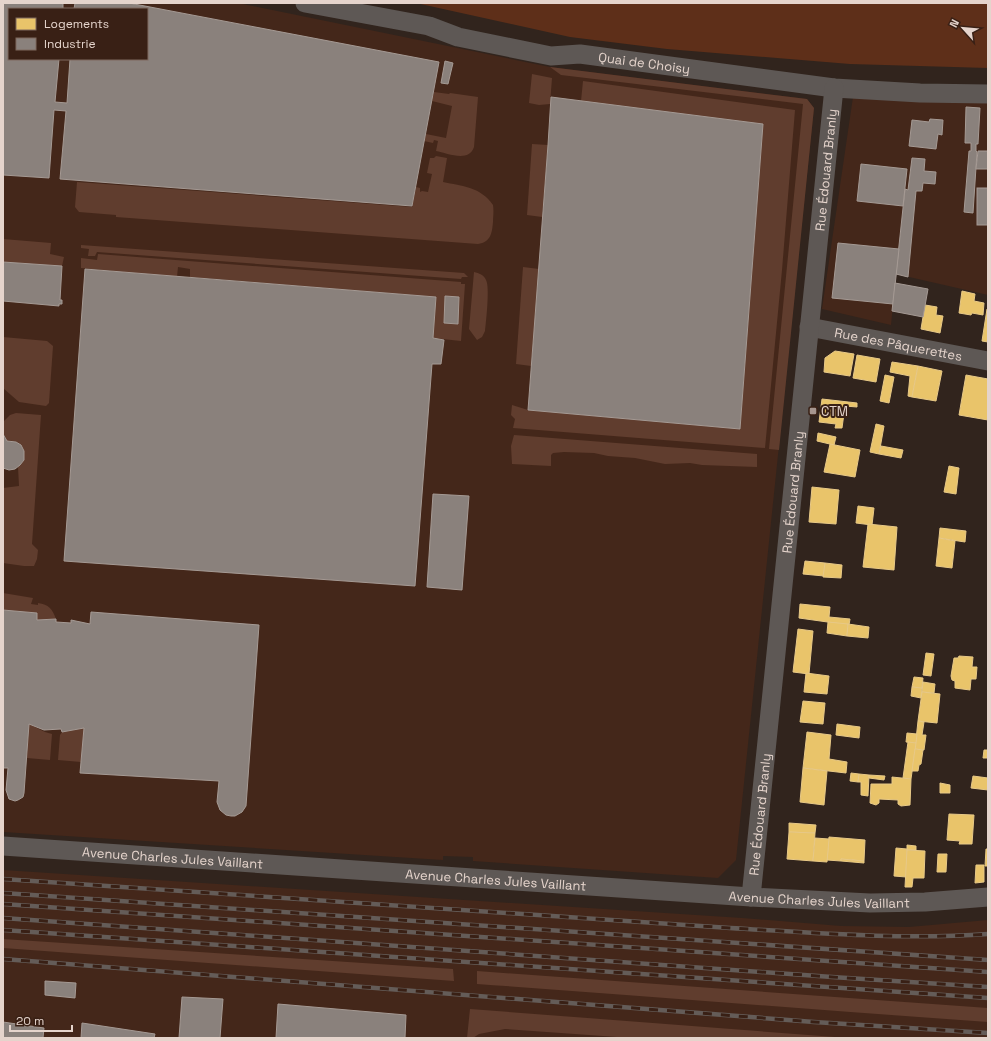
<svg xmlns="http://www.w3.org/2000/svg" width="991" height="1041" viewBox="0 0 991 1041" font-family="'Space Grotesk',sans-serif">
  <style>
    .built { fill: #44271a; fill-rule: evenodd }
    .green { fill: #603d2e; fill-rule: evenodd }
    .water { fill: #5e2f19 }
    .homes { fill: #e9c46a; stroke: #e8c987 }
    .industry { fill: #8a817c; stroke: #a59a94 }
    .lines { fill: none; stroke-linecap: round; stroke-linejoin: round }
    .minor { stroke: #5e5855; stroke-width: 19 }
    .rail-casing { stroke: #645c58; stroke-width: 4.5 }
    .rail { stroke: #392015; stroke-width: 3; stroke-dasharray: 9; stroke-linecap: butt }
    .poi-dot { fill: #a6968f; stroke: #392015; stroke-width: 1.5 }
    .labels { text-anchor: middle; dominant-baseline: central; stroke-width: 4; stroke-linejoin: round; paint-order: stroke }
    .street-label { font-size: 13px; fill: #e5d4cc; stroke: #392015 }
    .poi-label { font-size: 13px; fill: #e5d4cc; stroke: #392015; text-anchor: start }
  </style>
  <rect width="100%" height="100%" fill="#31241d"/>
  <!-- built -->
  <g class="built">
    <path d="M 3,3 L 238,3 L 550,67 L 807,99 L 814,108 L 736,860 L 718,878 L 473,861 L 473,857 L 443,856 L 443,860 L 3,832 ZM 9,9 L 147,9 L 147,59 L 9,59 Z"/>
    <polygon points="853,97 988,102 988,295 896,274 891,325 822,309"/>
    <polygon points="3,870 742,918 841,926 909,927 988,920 988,1038 3,1038"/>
  </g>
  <!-- green -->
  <g class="green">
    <polygon points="550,67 807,99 814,108 779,450 769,449 803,104 561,75"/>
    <polygon points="532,74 552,78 550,104 539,105 529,103"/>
    <polygon points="583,81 795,110 782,270 765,448 513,428 515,419 511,415 512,405 528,410 740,429 763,124 581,101"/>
    <path d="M 434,92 L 449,94 L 450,93 L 478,97 L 474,147 C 469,163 447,153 436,151 L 438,141 L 434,140 L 433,143 L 424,141 L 426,134 L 446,138 L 452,106 L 432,101 Z"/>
    <polygon points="532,144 548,145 542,217 527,215"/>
    <path d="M 436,156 L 447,158 L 443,182 C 462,186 481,187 493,205 C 494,211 493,217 493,222 C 492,233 491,242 478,244 L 116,217 L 116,215 L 79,212 L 75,207 L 77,182 L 412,207 L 416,187 L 420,188 L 420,192 L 422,191 L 428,192 L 432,174 L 427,173 L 430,158 L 434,158 Z"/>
    <polygon points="3,239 51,243 50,254 64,257 62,266 3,262"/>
    <polygon points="81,245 464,273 468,277 462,277 461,279 97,252 95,256 88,256 89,249 81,248"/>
    <path d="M 98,254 L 461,282 L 461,284 L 465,284 L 461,341 L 433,338 L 436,297 L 190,277 L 190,269 L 178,267 L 177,277 L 81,268 L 81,258 L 97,260 ZM 445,296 L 459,297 L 458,324 L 444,323 Z"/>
    <polygon points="523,267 539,269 531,366 516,364"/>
    <path d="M 474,272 C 479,273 484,275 486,280 C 490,287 486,322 485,331 L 482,337 L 477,340 L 469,329 Z"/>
    <polygon points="3,337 47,341 53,346 49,403 46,406 19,402 3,388"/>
    <path d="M 16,413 L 41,415 L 32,544 L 38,550 L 37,559 L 34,566 L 24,566 L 3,563 L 3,488 L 19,486 L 18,467 C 29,456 24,439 7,441 L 3,434 L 3,422 L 10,415 Z"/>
    <polygon points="514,435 757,454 757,467 702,465 690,463 665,464 635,458 608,456 594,453 564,452 553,453 551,455 551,466 512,464 511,446"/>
    <path d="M 3,593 L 33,598 L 31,604 L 38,605 L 38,603 C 49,605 52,608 56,619 L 37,620 L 37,613 L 3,610 Z"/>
    <polygon points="29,724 45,732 52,734 50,760 27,758"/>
    <polygon points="84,728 81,762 58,760 60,735 62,732"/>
    <polygon points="3,939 453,969 454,981 3,948"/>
    <path d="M 477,971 L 988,1008 L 988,1022 C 818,1010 647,996 477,984 Z"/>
    <polygon points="470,1009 848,1038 631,1038 505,1029 479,1034 473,1038 467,1038"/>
  </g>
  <!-- water -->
  <polygon class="water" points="416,3 988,3 988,68 850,64 667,49 570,37"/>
  <!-- homes -->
  <g class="homes">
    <polygon points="962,291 975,294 974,301 984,303 983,315 972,313 971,315 959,313"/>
    <polygon points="925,305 937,307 936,315 943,316 940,333 921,329"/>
    <polygon points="987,309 988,309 988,342 982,341"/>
    <polygon points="835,351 854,354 850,376 824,372 825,358"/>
    <polygon points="857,355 880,359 876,382 853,378"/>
    <polygon points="892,362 918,366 912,397 908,396 910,376 890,372"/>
    <polygon points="918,366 942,371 936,401 912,397"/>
    <polygon points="885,375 894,377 889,403 880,401"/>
    <polygon points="966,375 988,379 988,420 959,415"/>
    <polygon points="822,399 857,403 857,407 845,406 842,428 835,428 836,424 819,422"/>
    <polygon points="876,424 884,426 879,454 870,452"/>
    <polygon points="818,433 836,437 834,445 817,441"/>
    <polygon points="830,444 860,450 855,477 824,472"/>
    <polygon points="881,446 903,450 901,458 879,454"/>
    <polygon points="949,466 959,468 956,494 944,492"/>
    <polygon points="812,487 839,490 836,524 809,522"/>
    <polygon points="858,506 874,508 872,525 856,523"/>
    <polygon points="868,524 897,527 894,570 863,567"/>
    <polygon points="940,528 966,531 965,542 939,538"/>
    <polygon points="939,538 955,541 952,568 936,566"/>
    <polygon points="805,561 825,563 824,576 803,574"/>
    <polygon points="825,563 842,565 841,578 823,577"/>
    <polygon points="800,604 830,607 829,617 850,619 849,625 799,618"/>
    <polygon points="828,622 848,624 847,636 827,633"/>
    <polygon points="848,624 869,627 868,638 847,636"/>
    <polygon points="798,629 813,631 809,674 793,672"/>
    <polygon points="926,653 934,654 931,676 923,675"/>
    <polygon points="959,656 973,657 972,667 977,667 976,679 971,679 970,690 955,688 955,681 952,680 951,676 954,658 958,658"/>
    <polygon points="806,673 829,676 827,694 804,692"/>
    <polygon points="914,677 923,678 922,688 912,687"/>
    <polygon points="923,682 935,684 934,693 922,692"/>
    <polygon points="912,687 922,688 921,698 911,696"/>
    <polygon points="922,692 940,694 937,723 918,721"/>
    <polygon points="803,701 825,703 823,724 800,722"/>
    <polygon points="918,721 924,722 922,735 926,735 924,750 915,749"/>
    <polygon points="837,724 860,727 859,738 836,735"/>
    <polygon points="807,732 831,735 829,759 847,762 846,773 803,768"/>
    <polygon points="907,733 917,734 916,743 906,742"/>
    <polygon points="908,742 916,743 911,779 903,778"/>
    <polygon points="915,749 923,750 921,764 919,765 918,771 912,771"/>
    <polygon points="984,750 988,750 988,758 983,758"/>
    <polygon points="803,768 827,771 824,805 800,802"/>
    <polygon points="851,773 859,774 858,782 850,781"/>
    <polygon points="859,774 869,775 868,796 861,795 861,782 858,782"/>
    <polygon points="869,775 885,776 884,780 869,778"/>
    <polygon points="973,776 988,778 988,790 971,788"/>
    <polygon points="892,777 911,779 910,805 901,806 898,804 898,800 879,799 879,803 876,805 870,803 871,784 892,784"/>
    <polygon points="940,783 950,785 950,793 940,793"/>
    <polygon points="949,814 974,815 972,844 959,844 960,841 947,840"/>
    <polygon points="789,823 816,825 815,833 789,832"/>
    <polygon points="789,832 815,833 813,861 787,859"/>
    <polygon points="829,837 865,840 864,861 841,859 841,861 827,860"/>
    <polygon points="815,838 829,839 827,862 813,861"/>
    <polygon points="907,845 916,846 916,850 907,850"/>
    <polygon points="896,848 907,849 906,877 894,876"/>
    <polygon points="986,849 988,849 988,866 985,866"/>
    <polygon points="907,850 925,851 924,878 913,878 912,887 905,887"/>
    <polygon points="938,854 947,854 946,872 937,872"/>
    <polygon points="841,859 864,861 864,863 841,861"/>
    <polygon points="976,865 984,865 984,882 975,883"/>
  </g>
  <!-- industry -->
  <g class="industry">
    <polygon points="3,3 63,3 63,9 9,9 9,59 59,59 55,102 67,103 70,59 147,59 147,9 74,9 75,3 129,3 439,62 412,206 60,179 66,111 54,110 49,178 3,175"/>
    <polygon points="445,61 453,63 448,84 441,83"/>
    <polygon points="551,97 763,124 740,429 528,410 548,145"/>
    <polygon points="966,107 980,108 978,144 976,144 976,151 977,152 973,213 964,212 969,151 971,151 971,143 965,143"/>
    <polygon points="930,119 943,120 942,135 938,134 936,149 909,146 912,120 929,122"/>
    <polygon points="978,151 988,151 988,169 976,169"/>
    <polygon points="912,158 925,159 924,171 936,172 935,184 923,183 922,191 916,191 908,277 896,274 905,189 908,190"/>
    <polygon points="861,164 907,169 903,206 857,201"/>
    <rect x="977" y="188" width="11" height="37"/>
    <polygon points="838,243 899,249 893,304 832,298"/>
    <polygon points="3,262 62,266 60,300 62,300 62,304 59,304 59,306 3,301"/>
    <polygon points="85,269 436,297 433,338 444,340 441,364 432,364 415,586 64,561"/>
    <polygon points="895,283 928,289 923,317 892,311"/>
    <polygon points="445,296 459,297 458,324 444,323"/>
    <polygon points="3,434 7,441 16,442 21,445 24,451 24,460 20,465 15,469 9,470 3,468"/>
    <polygon points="433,494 469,496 462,590 427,587"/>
    <polygon points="3,610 37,613 37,620 56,619 56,622 71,623 71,620 90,624 91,612 259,625 246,806 242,812 235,816 231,816 226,815 220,810 217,802 219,781 80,773 84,728 62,732 61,729 44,730 29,724 24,793 23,797 18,800 15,801 9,799 6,790 8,768 3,768"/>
    <polygon points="45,981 76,983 75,998 45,995"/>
    <polygon points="182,997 223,999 220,1038 179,1038"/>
    <polygon points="278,1004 406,1015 405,1038 276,1038"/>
    <polygon points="3,1022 44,1028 43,1038 3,1038"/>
    <polygon points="82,1023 155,1034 154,1038 81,1038"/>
  </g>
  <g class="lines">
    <!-- minor -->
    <g class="minor">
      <path id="s1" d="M 305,3 L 429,26 L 458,37 L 551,56 L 580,54 L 834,88 L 920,93 L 988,94"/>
      <path id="s2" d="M 809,327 L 988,361"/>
      <path id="s3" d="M 3,846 L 751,897 L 870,903 L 925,902 L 988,897"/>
      <path id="s4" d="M 751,897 L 834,88"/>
    </g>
    <!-- rail casing -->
    <g class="rail-casing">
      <g id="rail">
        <path d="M 3,879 L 730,928 C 816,933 902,940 988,934"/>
        <polyline points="3,893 988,960"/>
        <polyline points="3,904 988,972"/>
        <polyline points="3,918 832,977 988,987"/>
        <polyline points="3,930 988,998"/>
        <polyline points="3,959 814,1022 988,1033"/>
      </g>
    </g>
    <!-- rail -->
    <use href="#rail" class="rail"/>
  </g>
  <!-- markers -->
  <rect class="poi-dot" x="809" y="407" width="8" height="8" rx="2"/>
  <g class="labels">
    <!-- street labels -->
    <g class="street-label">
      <text stroke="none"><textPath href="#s1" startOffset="346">Quai de Choisy</textPath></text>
      <text stroke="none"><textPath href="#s4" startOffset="731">Rue Édouard Branly</textPath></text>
      <text stroke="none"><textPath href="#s2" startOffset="91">Rue des Pâquerettes</textPath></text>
      <text stroke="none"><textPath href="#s4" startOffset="407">Rue Édouard Branly</textPath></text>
      <text stroke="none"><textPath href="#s4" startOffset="83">Rue Édouard Branly</textPath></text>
      <text stroke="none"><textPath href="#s3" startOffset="170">Avenue Charles Jules Vaillant</textPath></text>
      <text stroke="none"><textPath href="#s3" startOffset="494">Avenue Charles Jules Vaillant</textPath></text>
      <text stroke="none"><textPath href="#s3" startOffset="818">Avenue Charles Jules Vaillant</textPath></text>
    </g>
    <!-- poi labels -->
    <g class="poi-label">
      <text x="821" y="411">CTM</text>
    </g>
  </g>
  <!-- border -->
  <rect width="991" height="1041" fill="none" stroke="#e5d4cc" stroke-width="8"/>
  <!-- legend -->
  <rect x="8" y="8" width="140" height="52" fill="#392015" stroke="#7e685e"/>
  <rect x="16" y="18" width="20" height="12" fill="#e9c46a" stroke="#7e685e"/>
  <text x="44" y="28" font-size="12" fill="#e5d4cc">Logements</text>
  <rect x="16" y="38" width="20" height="12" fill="#8a817c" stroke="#7e685e"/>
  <text x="44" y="48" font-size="12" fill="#e5d4cc">Industrie</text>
  <!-- north arrow -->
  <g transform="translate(963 28) rotate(297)" stroke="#392015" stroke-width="3" paint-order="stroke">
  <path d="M0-3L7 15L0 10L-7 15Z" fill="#e5d4cc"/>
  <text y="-6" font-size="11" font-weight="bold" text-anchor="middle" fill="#e5d4cc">N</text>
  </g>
  <!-- scale -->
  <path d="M10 1025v6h62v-6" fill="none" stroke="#e5d4cc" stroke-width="2"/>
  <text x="16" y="1025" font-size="12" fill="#e5d4cc" stroke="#392015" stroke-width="3" paint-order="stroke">20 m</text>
</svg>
